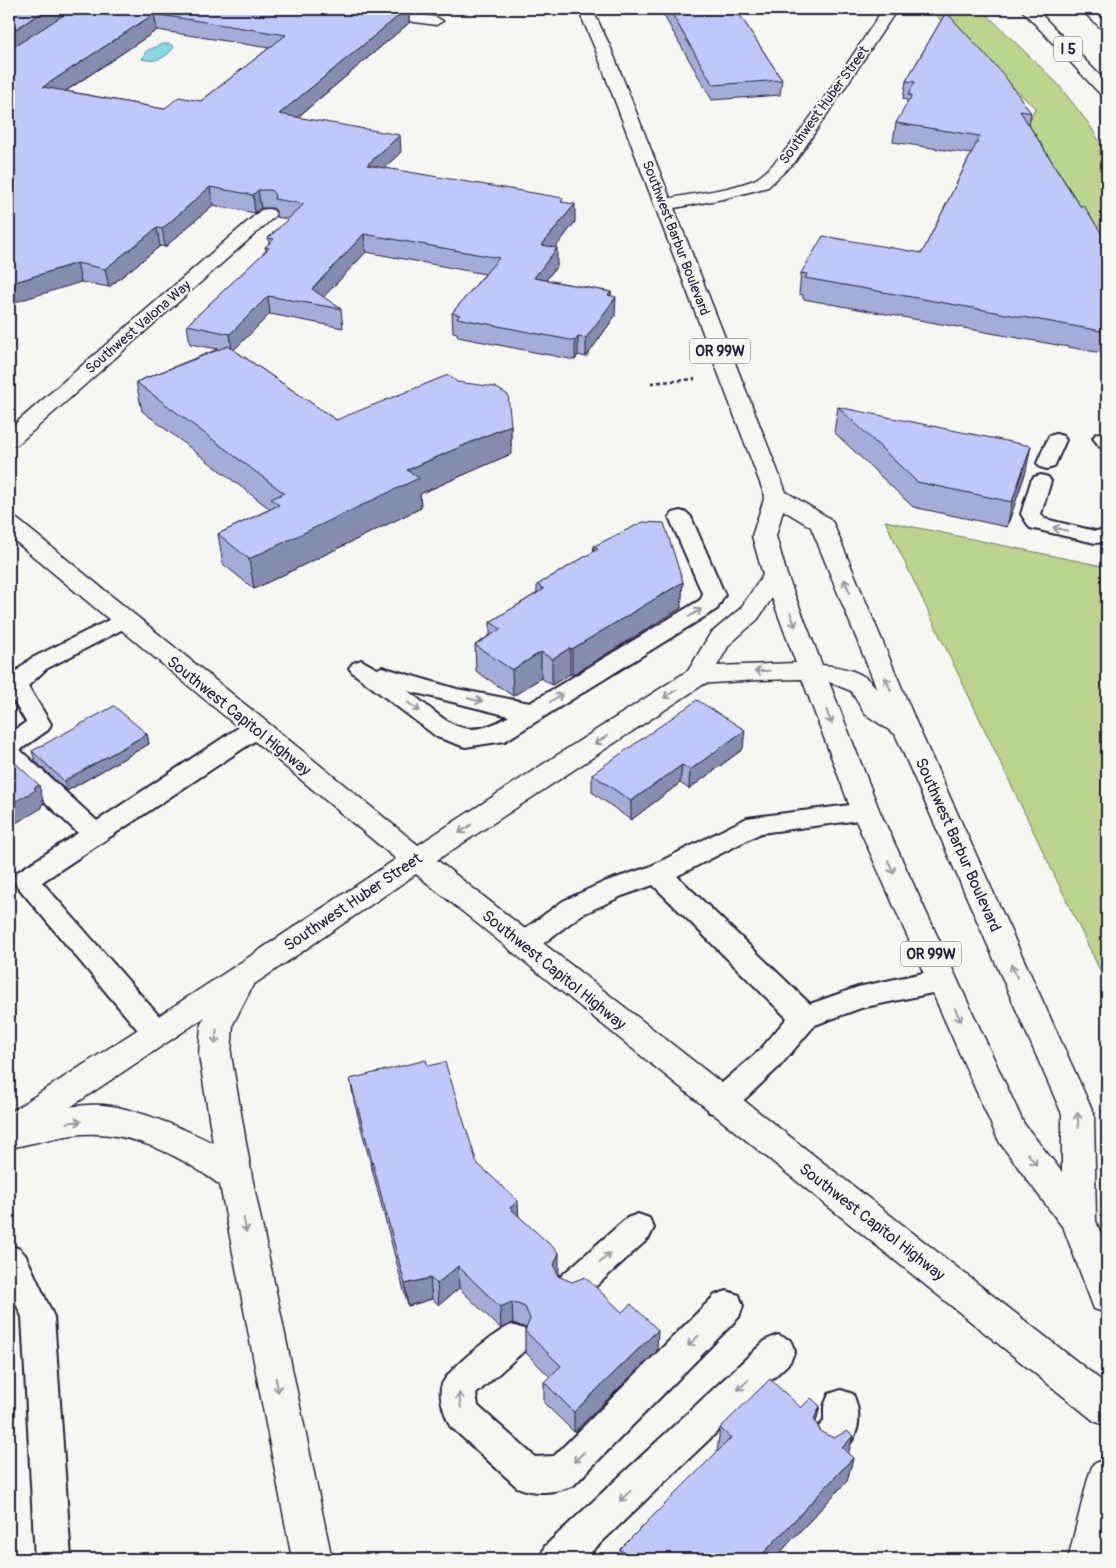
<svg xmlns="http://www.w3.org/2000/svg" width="1116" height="1568" viewBox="0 0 1116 1568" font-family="Pangolin,sans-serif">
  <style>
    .green { fill: #bcd48b; stroke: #6f7b63 }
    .water { fill: #88d8e3; stroke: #5f8fa0 }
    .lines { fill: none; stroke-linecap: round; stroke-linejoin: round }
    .service-casing { stroke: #22223b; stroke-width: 4 }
    .minor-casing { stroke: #22223b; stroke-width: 3 }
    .tertiary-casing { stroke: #22223b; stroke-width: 3 }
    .secondary-casing { stroke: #22223b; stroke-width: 3 }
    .primary-casing { stroke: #22223b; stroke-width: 3 }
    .motorway-casing { stroke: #22223b; stroke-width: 3 }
    .path { stroke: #22223b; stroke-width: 2.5; stroke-dasharray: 4 3; stroke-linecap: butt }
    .service { fill: #f6f6f2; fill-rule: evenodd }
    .minor { fill: #f6f6f2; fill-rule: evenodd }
    .tertiary { fill: #f6f6f2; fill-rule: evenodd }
    .secondary { fill: #f6f6f2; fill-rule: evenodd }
    .primary { fill: #f6f6f2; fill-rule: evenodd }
    .motorway { fill: #f6f6f2; fill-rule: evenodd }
    .wall { fill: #a5acd7; stroke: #22223b; fill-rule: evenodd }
    .shaded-wall { fill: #868caf; stroke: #22223b }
    .building { fill: #c0c8fa; stroke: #22223b; fill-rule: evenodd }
    .oneway { stroke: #9797a0 }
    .labels { text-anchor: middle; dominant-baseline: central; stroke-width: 4; stroke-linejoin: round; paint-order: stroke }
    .far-street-label { font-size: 14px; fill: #22223b; stroke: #f6f6f2 }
    .shield { fill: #f6f6f2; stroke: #626272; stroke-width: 1 }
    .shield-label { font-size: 15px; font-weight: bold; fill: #22223b }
    .street-label { font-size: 16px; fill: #22223b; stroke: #f6f6f2 }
  </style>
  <rect width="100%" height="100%" fill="#f6f6f2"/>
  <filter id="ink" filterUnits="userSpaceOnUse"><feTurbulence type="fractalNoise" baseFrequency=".02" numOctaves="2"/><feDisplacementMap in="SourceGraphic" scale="10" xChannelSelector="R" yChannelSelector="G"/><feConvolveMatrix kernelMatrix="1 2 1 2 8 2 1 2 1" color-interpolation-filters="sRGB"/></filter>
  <g filter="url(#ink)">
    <!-- green -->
    <g class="green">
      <polygon points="929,9 981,9 1057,83 1089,124 1107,154 1107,263 1023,137 1035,108"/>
      <polygon points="885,521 1107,567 1107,985"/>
    </g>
    <!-- water -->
    <path class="water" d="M 162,44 L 170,44 L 174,47 C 167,58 154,63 142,59 L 146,51 Z"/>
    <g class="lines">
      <!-- service casing -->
      <g class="service-casing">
        <g id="service">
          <polygon points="1103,432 1107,433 1107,449 1100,447 1093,438 1096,434"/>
          <polygon points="1056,434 1063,436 1066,440 1054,467 1047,469 1040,467 1037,463 1049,436"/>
          <polygon points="1041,475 1048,477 1051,481 1041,514 1045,519 1095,531 1107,530 1107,542 1095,543 1030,528 1021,514 1031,481 1034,477"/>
          <path d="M 680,511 L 687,513 L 691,517 L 725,595 L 717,609 L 505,741 L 465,747 L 437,737 L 353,673 L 349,668 L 353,663 L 361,660 L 377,669 L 382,667 L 457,689 L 530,703 L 700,600 L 703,595 L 669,517 L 673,513 ZM 408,691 L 509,716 C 461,745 447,720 408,691 Z"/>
          <polygon points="123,613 131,615 134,620 131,625 46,669 28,686 51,724 48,730 20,750 97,821 247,722 256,720 265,722 268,728 265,734 42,882 167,1025 171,1033 167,1041 157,1044 147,1041 12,880 16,873 78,833 9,768 9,734 26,722 9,694 9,678 30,659"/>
          <polygon points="866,803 875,806 879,812 875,818 761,833 677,876 810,1004 858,987 942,969 952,972 956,980 952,988 942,991 861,1008 815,1025 779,1067 731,1112 720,1115 709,1112 705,1103 709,1094 759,1051 787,1018 653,885 622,896 581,915 532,952 522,955 512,952 508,945 512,938 563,901 604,882 649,867 747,818"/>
          <polygon points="638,1214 649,1218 654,1228 649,1238 584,1297 572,1302 560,1297 556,1287 560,1277 627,1218"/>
          <polygon points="9,1245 20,1249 26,1256 54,1317 71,1559 35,1559 22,1317 9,1288"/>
          <path d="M 727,1291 L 739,1295 L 743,1306 L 739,1317 L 574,1485 C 556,1493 535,1495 517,1487 L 450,1426 C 445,1415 439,1400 441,1388 C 443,1372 497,1330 512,1325 L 524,1329 L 529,1340 L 524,1351 L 476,1394 L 478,1406 L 535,1457 L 554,1456 L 715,1295 Z"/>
          <polygon points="778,1335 790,1340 795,1351 790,1362 584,1559 540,1559 545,1546 766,1340"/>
          <path d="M 841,1390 L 853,1394 C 865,1422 857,1447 828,1459 L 816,1454 L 811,1442 L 816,1430 L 824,1421 L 824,1406 L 829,1394 Z"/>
        </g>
      </g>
      <!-- minor casing -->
      <g class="minor-casing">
        <g id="minor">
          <polygon points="343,9 380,9 436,17 443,21 436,25 350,13 345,12"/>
          <path d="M 887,10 L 894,14 L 795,162 L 768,187 L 723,199 L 664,210 L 658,209 L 655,205 L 658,201 C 689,193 724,192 754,180 C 783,168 860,43 882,11 Z"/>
          <polygon points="267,209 273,210 276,214 273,218 17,445 9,446 9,429 261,210"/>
        </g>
      </g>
      <!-- tertiary casing -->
      <g class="tertiary-casing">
        <polygon id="tertiary" points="242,965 253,969 257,977 253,985 21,1140 9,1144 9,1113 231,969"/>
      </g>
      <!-- secondary casing -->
      <g class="secondary-casing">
        <polygon id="secondary" points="9,517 17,519 418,845 689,670 698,668 707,670 711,676 707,682 437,860 1107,1385 1107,1426 1094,1421 416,874 253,985 242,989 231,985 227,977 231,969 396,859 9,536"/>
      </g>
      <!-- primary casing -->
      <g class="primary-casing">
        <path id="primary" d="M 578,9 L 592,9 L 610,46 L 786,492 L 829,518 L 833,523 L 919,729 L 1094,1114 L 1096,1221 L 1107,1250 L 1107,1313 L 1094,1309 L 1064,1229 L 1000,1143 L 995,1133 L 852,812 L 802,679 L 758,680 L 698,684 L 689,682 L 685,676 L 710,634 L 740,609 L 763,575 L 752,536 L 765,496 L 594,46 ZM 783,510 L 811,527 L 877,689 C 865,671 842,667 822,665 L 787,575 L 776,536 ZM 772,598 L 796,663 L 717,666 L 729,645 L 758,619 ZM 829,682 L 851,691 L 865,714 L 895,734 L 1062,1114 L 1062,1172 L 1024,1124 L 880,812 Z"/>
      </g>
      <!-- motorway casing -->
      <g class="motorway-casing">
        <g id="motorway">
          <polygon points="1021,9 1036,9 1107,83 1107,97 1101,95"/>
          <polygon points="1080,9 1096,9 1107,19 1107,30 1102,29"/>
          <path d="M 242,965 L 253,969 L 257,977 L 233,1024 L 231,1055 L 252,1177 L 332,1559 L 292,1559 L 220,1185 C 178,1154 126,1128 73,1135 C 52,1138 30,1144 9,1148 L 9,1120 C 41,1113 79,1101 111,1106 C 142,1111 185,1129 213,1143 L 199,1055 L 201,1024 L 231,969 Z"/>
          <polygon points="1107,1459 1107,1559 1068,1559 1088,1478 1093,1464"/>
        </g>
      </g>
      <!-- path -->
      <polyline class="path" points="651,383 695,379"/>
      <!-- service -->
      <use href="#service" class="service"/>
      <!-- minor -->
      <use href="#minor" class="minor"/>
      <!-- tertiary -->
      <use href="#tertiary" class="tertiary"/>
      <!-- secondary -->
      <use href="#secondary" class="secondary"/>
      <!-- primary -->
      <use href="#primary" class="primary"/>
      <!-- motorway -->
      <use href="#motorway" class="motorway"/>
    </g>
    <!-- wall -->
    <g class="wall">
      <path d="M 9,9 L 498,9 L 498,10 L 424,11 L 421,13 L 409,11 L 409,23 L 298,117 L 401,152 L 384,168 L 563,202 L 575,222 L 555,248 L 557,266 L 546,280 L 611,292 L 611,296 L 615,316 L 586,357 L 578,355 L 575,360 L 458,337 L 457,333 L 453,332 L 452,313 L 485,274 L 366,252 L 323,297 L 341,309 L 343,328 L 270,314 L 234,350 L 336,420 L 511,425 L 511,454 L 420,494 L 421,508 L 254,589 L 223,564 L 218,534 L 270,509 L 142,411 L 136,382 L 218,349 L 190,344 L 187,325 L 266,251 L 265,247 L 269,244 L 268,238 L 288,219 L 276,217 L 276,211 L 273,208 L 261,208 L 255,213 L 213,205 L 165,247 L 160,246 L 109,287 L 81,282 ZM 157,30 L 269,48 L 201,101 L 164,109 L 66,91 Z"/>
      <polygon points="660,9 736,9 782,80 780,95 712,100"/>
      <polygon points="786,9 855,9 788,13"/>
      <polygon points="946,12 1031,113 1029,125 1080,206 1107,242 1107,354 803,299 803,295 799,294 801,273 922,253 971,154 893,142 896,123 907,105 907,100 903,99 906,81"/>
      <polygon points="838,407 1026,471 1007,527 913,507 834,432"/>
      <polygon points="594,546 683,582 681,608 572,675 570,674 552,685 541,678 513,696 476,671 475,645 490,635 490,622 537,593 537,585 593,552"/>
      <polygon points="147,734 149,744 67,791 35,761 32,751"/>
      <polygon points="743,749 689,789 680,783 631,820 592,792 592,774"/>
      <polygon points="428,1066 477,1163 519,1216 559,1275 559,1276 657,1351 574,1432 544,1403 544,1382 550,1377 525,1352 525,1331 526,1328 513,1323 501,1329 459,1288 439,1305 432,1299 408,1306 354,1101 350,1079"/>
      <polygon points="820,1406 816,1422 821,1432 853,1458 847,1481 774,1559 620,1559 620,1549 717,1452 720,1428 801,1408"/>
    </g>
    <!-- shaded-wall -->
    <g class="shaded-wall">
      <polygon points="48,9 77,9 9,51 9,33"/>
      <polygon points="407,9 409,9 409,23 281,131 279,114"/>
      <polygon points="421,9 424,9 424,11 421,13"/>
      <polygon points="154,14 157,30 46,104 43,87"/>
      <polygon points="400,135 401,152 369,182 367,165"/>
      <polygon points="210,187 213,205 165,247 162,229"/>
      <polygon points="258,190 261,208 255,213 253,195"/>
      <polygon points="575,204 575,222 543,264 542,245"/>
      <polygon points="157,228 160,246 109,287 105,269"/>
      <polygon points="364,234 366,252 316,305 312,289"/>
      <polygon points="557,248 557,266 534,296 534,278"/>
      <polygon points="77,263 81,282 9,304 9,284"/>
      <polygon points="611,292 611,304 616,297 615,316 586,357 586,338 608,295"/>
      <polygon points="268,296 270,314 232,352 230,334"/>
      <polygon points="578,337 578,355 575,360 575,341"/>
      <polygon points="511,425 511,454 420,494 421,508 254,589 249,559 407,470"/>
      <polygon points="1031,446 1026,471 1007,527 1012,502"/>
      <polygon points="683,582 681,608 572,675 572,649"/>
      <polygon points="570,648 570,674 552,685 552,659"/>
      <polygon points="541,652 541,678 513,696 512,670"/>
      <polygon points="745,730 743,749 689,789 690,770"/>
      <polygon points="147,734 149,744 67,791 64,781"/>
      <polygon points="682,765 680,783 631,820 631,801"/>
      <polygon points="39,785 44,804 41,805 42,808 9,827 9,805"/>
      <polygon points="518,1201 519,1223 510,1208"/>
      <polygon points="559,1253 559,1275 554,1286 554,1265"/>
      <polygon points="458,1266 459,1288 439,1305 437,1284"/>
      <polygon points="430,1278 432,1299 408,1306 405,1284"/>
      <polygon points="512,1302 513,1323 501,1329 500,1307"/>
      <polygon points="658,1330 657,1351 574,1432 574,1412"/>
      <polygon points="820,1406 814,1429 814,1419"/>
      <polygon points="853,1436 847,1459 842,1448"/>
      <polygon points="853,1458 847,1481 774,1559 758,1559"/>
    </g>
    <!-- building -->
    <g class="building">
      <polygon points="9,9 48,9 9,33"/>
      <path d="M 73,9 L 407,9 L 279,114 L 400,135 L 367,165 L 563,198 L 561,202 L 575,204 L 542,245 L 557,248 L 534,278 L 611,292 L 608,295 L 616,297 L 586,338 L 578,337 L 575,341 L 457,318 L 460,315 L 452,313 L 499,258 L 364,234 L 312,289 L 341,309 L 268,296 L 230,334 L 187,325 L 269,248 L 265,247 L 274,239 L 268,238 L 304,204 L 274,199 L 275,195 L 271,190 L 258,190 L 253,195 L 210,187 L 162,229 L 157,228 L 105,269 L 77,263 L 9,284 L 9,49 L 12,48 ZM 154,14 L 286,35 L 201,101 L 179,97 L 164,109 L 43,87 Z"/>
      <polygon points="669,9 736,9 782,80 713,85"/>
      <polygon points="946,12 1004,75 1031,113 1020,111 1080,206 1084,206 1107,242 1107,332 805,278 807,274 801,273 823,236 922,253 980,136 896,123 912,95 908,95 915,82 906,81"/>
      <polygon points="228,346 336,420 448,375 457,382 495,387 508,395 511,425 407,470 419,478 249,559 218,534 279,505 271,499 284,493 136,382"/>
      <polygon points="838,407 1031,446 1012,502 917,482"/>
      <polygon points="643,522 664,523 683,582 572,649 570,648 552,659 541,652 512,670 475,645 501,629 490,622 544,589 537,585 598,549 594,546"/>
      <polygon points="697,700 745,730 690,770 682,765 631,801 592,774"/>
      <polygon points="114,706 147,734 64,781 32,751"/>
      <polygon points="9,757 39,785 34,788 36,790 9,805"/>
      <polygon points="426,1060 428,1066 445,1062 477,1163 518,1201 510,1208 559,1253 554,1265 558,1276 572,1282 585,1277 622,1312 631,1304 658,1330 574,1412 544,1382 561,1366 525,1331 530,1319 525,1307 512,1302 500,1307 458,1266 437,1284 430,1278 405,1284 350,1079"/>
      <polygon points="770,1379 801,1408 811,1398 820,1406 814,1419 821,1432 834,1438 847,1431 853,1436 842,1448 853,1458 758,1559 631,1559 620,1549 731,1438 720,1428"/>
    </g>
    <!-- one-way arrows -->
    <defs><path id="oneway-shaft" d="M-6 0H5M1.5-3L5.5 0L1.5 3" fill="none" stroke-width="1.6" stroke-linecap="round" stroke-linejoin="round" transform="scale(1.25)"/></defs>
    <g class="oneway">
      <use href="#oneway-shaft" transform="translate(1060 529) rotate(-167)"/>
      <use href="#oneway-shaft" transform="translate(847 586) rotate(-113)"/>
      <use href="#oneway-shaft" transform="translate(695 613) rotate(-32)"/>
      <use href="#oneway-shaft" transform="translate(793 620) rotate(69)"/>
      <use href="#oneway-shaft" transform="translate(762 671) rotate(178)"/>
      <use href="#oneway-shaft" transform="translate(888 684) rotate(-112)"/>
      <use href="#oneway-shaft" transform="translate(670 694) rotate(146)"/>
      <use href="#oneway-shaft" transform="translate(556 698) rotate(-32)"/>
      <use href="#oneway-shaft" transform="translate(475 700) rotate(14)"/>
      <use href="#oneway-shaft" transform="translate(414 707) rotate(37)"/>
      <use href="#oneway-shaft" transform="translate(829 717) rotate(69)"/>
      <use href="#oneway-shaft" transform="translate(601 740) rotate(147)"/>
      <use href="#oneway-shaft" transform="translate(465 829) rotate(147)"/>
      <use href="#oneway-shaft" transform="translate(891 867) rotate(66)"/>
      <use href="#oneway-shaft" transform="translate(1014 971) rotate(-114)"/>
      <use href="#oneway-shaft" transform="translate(958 1015) rotate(65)"/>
      <use href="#oneway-shaft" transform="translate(216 1037) rotate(94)"/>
      <use href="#oneway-shaft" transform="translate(1078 1120) rotate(-94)"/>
      <use href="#oneway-shaft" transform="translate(74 1122) rotate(-6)"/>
      <use href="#oneway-shaft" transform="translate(1032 1159) rotate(53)"/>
      <use href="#oneway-shaft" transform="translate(245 1225) rotate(79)"/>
      <use href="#oneway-shaft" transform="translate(605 1258) rotate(-42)"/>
      <use href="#oneway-shaft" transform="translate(693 1341) rotate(135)"/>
      <use href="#oneway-shaft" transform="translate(277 1385) rotate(79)"/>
      <use href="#oneway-shaft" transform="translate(743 1385) rotate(137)"/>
      <use href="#oneway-shaft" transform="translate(460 1400) rotate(-97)"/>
      <use href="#oneway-shaft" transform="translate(579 1457) rotate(135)"/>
      <use href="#oneway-shaft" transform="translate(625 1496) rotate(137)"/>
    </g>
  </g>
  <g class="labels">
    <!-- far-street labels -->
    <g class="far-street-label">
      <text transform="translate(824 105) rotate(-54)">Southwest Huber Street</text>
      <text transform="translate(676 238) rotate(69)">Southwest Barbur Boulevard</text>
      <text transform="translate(138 327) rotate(-41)">Southwest Valona Way</text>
    </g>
    <!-- shield labels -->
    <g class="shield">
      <rect x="1054" y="36.5" width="28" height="25" rx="4"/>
      <rect x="690" y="338.5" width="60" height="25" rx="4"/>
      <rect x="901" y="941.5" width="60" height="25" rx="4"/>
    </g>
    <g class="shield-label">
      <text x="1068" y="49">I 5</text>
      <text x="720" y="351">OR 99W</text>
      <text x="931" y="954">OR 99W</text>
    </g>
    <!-- street labels -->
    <g class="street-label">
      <text transform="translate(239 716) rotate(39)">Southwest Capitol Highway</text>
      <text transform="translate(958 845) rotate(66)">Southwest Barbur Boulevard</text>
      <text transform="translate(353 902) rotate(-34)">Southwest Huber Street</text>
      <text transform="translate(554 970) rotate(39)">Southwest Capitol Highway</text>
      <text transform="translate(872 1222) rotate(38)">Southwest Capitol Highway</text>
    </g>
  </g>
  <!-- margin -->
  <rect width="1116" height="1568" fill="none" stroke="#f6f6f2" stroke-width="30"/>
  <rect x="15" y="15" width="1086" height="1538" fill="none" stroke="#22223b" stroke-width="2" filter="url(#ink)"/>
</svg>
